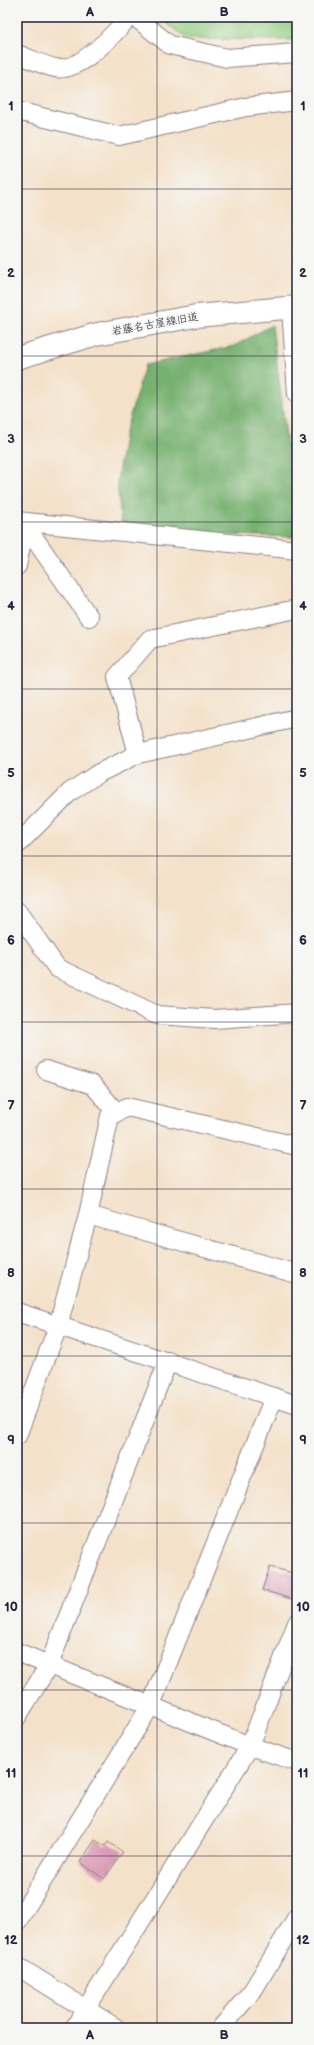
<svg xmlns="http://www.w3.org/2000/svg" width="314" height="2045" viewBox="0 0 314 2045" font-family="'Balsamiq Sans','Klee One',sans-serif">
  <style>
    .green { fill: #94ce82; stroke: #5b785e }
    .forest { fill: #77b170; stroke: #4c6a56 }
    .building { fill: #da9bb6 }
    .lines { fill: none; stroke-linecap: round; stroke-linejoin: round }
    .street-casing { stroke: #8b8282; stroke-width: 20 }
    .secondary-casing { stroke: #8b8282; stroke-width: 24 }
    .street { stroke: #fff; stroke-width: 18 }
    .secondary { stroke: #fff; stroke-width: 22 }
    .grid { fill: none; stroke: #22223b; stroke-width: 1; stroke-opacity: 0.55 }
    .labels { text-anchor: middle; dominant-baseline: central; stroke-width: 4; stroke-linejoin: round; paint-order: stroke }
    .street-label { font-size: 11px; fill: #22223b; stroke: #f6f6f2 }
    .neatline { fill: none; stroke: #22223b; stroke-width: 1.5 }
    .grid-label { font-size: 13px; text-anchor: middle; font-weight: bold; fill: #22223b }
  </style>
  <rect width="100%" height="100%" fill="#f6f6f2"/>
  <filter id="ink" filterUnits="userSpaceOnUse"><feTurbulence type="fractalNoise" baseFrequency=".025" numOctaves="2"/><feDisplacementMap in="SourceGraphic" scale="8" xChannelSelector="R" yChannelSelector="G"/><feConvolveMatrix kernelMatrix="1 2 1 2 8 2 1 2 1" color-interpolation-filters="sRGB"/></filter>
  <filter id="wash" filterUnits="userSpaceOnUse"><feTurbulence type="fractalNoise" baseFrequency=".012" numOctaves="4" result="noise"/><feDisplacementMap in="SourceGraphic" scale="16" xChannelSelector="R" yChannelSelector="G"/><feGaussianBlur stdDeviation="0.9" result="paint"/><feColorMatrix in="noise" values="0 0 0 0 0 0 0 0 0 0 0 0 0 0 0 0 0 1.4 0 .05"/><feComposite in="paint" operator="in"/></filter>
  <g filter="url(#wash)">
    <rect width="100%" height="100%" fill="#f4e1c9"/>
    <!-- green -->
    <polygon class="green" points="158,17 297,17 297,40 187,39"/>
    <!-- forest -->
    <polygon class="forest" points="272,325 293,492 294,537 196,534 121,523 117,481 124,436 145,365 234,346"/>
    <g id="blocks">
      <!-- building -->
      <g class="building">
        <polygon points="270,1567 297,1574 297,1582 292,1599 262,1590"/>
        <polygon points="95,1840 105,1846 108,1842 123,1852 104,1879 80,1862"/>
      </g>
    </g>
  </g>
  <g filter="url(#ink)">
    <use href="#blocks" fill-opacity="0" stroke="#8b8282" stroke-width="1"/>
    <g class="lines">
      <!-- street casing -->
      <g class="street-casing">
        <g id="street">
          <polyline points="135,17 170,45 227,58 297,53"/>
          <path d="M 17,54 C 29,58 42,65 55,68 C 79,73 114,34 129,17"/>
          <polyline points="17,111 119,136 246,107 297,101"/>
          <polyline points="291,308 297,394"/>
          <polyline points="17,521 297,550"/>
          <polyline points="23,522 89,617"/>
          <polyline points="17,566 23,536 27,528"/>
          <polyline points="138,754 117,677 150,639 297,609"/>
          <polyline points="17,845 70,792 99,773 138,754 297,718"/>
          <polyline points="17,911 57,968 157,1015 215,1019 297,1013"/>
          <polyline points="46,1070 93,1085 116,1112"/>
          <polyline points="88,1215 297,1274"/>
          <polyline points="17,1312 297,1405"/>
          <polyline points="17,1436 58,1326 88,1215 110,1116 127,1107 297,1146"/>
          <polyline points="17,1652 250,1746 297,1762"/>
          <polyline points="17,1717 49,1665 168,1361"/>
          <polyline points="17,1922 151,1705 274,1397"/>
          <polyline points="17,1966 116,2028"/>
          <polyline points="74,2028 250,1746 297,1623"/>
          <polyline points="221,2028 253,1990 297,1917"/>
        </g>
      </g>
      <!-- secondary casing -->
      <g class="secondary-casing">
        <polyline id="secondary" points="17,358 97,334 196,316 297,307"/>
      </g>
      <!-- street -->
      <use href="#street" class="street"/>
      <!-- secondary -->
      <use href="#secondary" class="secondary"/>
    </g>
  </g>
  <!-- grid -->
  <path class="grid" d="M 157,17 L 157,2028M 17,189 L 297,189M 17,356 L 297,356M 17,522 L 297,522M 17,689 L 297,689M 17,856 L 297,856M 17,1022 L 297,1022M 17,1189 L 297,1189M 17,1356 L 297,1356M 17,1523 L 297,1523M 17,1690 L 297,1690M 17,1856 L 297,1856"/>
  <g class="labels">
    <!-- street labels -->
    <g class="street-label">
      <text transform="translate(155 324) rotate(-10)">岩藤名古屋線旧道</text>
    </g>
  </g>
  <!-- margin -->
  <rect width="314" height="2045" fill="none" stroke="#f6f6f2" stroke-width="44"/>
  <rect x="22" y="22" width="270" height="2001" class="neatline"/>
  <g class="grid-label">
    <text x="90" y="16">A</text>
    <text x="224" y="16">B</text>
    <text x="11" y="110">1</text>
    <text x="303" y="110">1</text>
    <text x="11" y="277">2</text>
    <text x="303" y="277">2</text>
    <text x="11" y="443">3</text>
    <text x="303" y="443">3</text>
    <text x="11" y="610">4</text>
    <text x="303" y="610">4</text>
    <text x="11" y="777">5</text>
    <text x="303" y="777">5</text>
    <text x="11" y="944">6</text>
    <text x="303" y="944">6</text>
    <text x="11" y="1110">7</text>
    <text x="303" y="1110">7</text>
    <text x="11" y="1277">8</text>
    <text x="303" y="1277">8</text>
    <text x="11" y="1444">9</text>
    <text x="303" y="1444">9</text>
    <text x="11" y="1611">10</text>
    <text x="303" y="1611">10</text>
    <text x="11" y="1777">11</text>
    <text x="303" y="1777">11</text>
    <text x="11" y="1944">12</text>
    <text x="303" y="1944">12</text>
    <text x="90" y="2039">A</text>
    <text x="224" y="2039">B</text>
  </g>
</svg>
